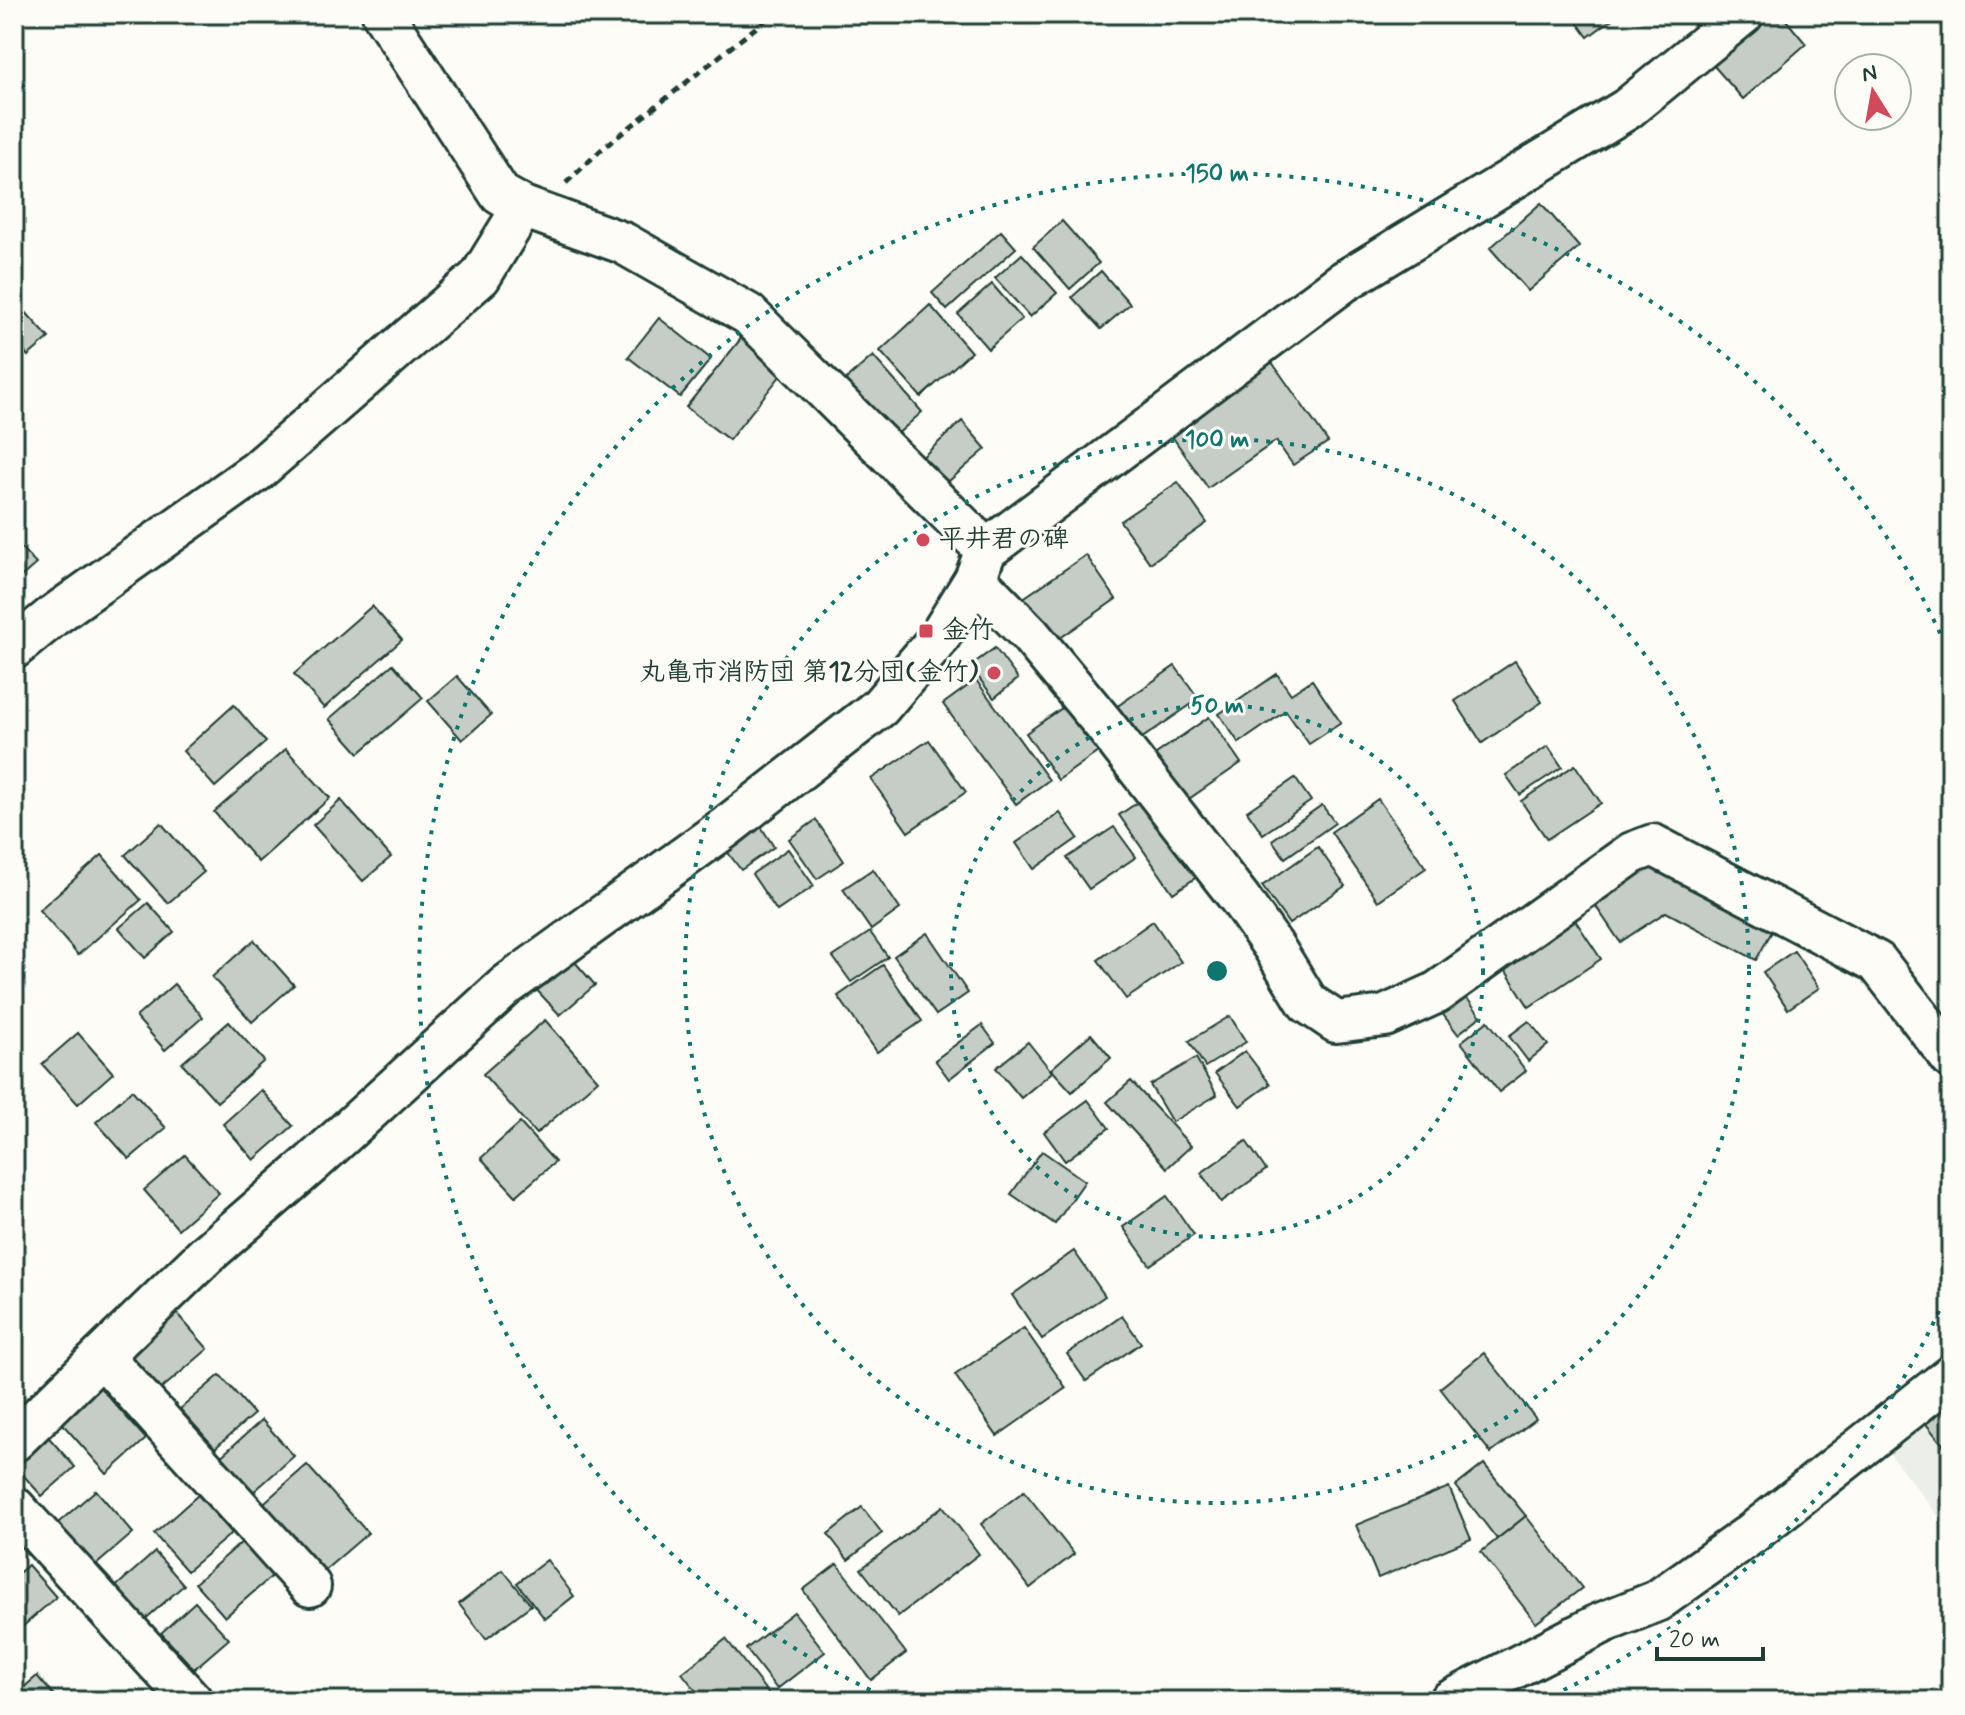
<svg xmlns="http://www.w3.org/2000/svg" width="1965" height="1715" viewBox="0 0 1965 1715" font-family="Mynerve,'Klee One',sans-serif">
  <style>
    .built { fill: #eceee9 }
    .building { fill: #c6cdc7; stroke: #1f3d34; stroke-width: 2 }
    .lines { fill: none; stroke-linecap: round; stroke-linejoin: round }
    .minor-casing { stroke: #1f3d34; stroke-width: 46 }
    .path { stroke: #1f3d34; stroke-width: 5; stroke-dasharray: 8 6; stroke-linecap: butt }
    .minor { stroke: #fdfcf7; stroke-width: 40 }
    .ring { fill: none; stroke: #0f766e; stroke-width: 4; stroke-dasharray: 4 8 }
    .poi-dot { fill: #d1495b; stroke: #fdfcf7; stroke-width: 3 }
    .labels { text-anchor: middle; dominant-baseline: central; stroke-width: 6; stroke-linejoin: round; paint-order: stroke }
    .poi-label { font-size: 26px; font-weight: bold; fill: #1f3d34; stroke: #fdfcf7; text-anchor: start }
    .centre { fill: #0f766e; stroke: #fdfcf7; stroke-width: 4 }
    .ring-label { font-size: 24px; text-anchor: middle; font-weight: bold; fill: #0f766e; stroke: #fdfcf7; stroke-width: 6; stroke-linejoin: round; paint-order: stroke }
  </style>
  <rect width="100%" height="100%" fill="#fdfcf7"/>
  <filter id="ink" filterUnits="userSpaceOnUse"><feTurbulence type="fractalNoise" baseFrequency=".0125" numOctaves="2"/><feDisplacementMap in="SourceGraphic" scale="16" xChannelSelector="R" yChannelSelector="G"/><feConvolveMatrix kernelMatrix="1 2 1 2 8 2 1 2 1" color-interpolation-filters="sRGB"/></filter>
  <g filter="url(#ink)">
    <!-- built -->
    <polygon class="built" points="1951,1384 1951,1532 1879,1440"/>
    <!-- building -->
    <g class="building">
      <polygon points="1571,14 1619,14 1588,37"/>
      <polygon points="1774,14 1781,14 1806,44 1743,99 1714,66"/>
      <polygon points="1541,203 1579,247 1528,291 1490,248"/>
      <polygon points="1062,221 1099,263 1070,289 1033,247"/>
      <polygon points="1001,231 1016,248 947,310 932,293"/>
      <polygon points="1022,254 1057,293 1030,317 995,278"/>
      <polygon points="1101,271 1130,304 1101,329 1072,297"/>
      <polygon points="992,284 1022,319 988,349 958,314"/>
      <polygon points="14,299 49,338 28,356 14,340"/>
      <polygon points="930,305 971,352 921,397 880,351"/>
      <polygon points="659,318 711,359 680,397 628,357"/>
      <polygon points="743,336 785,370 729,440 686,407"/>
      <polygon points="873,356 922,412 894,437 844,381"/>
      <polygon points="1269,358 1328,442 1293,465 1276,441 1208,488 1167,429"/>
      <polygon points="962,421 986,449 942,487 918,461"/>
      <polygon points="1178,482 1207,523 1150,563 1120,521"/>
      <polygon points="14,540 36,564 14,583"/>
      <polygon points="1086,555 1116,599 1053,643 1022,599"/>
      <polygon points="372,606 402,640 324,708 294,674"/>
      <polygon points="995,648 1018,679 994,698 970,666"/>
      <polygon points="1515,661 1542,702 1482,743 1455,701"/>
      <polygon points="393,664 423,698 359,753 329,719"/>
      <polygon points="1175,666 1199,699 1132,745 1109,712"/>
      <polygon points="1277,674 1291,694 1312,680 1341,723 1309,744 1286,711 1239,743 1219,714"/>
      <polygon points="457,676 491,715 462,740 428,701"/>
      <polygon points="976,680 1049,780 1016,804 943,704"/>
      <polygon points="234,705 266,742 215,787 183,751"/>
      <polygon points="1065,706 1098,752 1058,780 1026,733"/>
      <polygon points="1209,717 1241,763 1180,805 1149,759"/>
      <polygon points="929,740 966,792 908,832 871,779"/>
      <polygon points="1548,746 1562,767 1520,795 1506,775"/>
      <polygon points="286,749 330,798 258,862 214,812"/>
      <polygon points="1575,765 1601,803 1547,839 1521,801"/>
      <polygon points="1295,778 1311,801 1263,834 1247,811"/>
      <polygon points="1150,794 1204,872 1173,893 1119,815"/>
      <polygon points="1378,799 1426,868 1378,901 1331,832"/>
      <polygon points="341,800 391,857 363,881 313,825"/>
      <polygon points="1322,805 1335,823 1285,858 1272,840"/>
      <polygon points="1060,813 1078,838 1034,869 1016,843"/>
      <polygon points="816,820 844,861 817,879 789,839"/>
      <polygon points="758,822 774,847 741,870 723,846"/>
      <polygon points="161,823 204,872 168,903 125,855"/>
      <polygon points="1114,827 1136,857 1089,889 1067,858"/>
      <polygon points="1318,847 1345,886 1289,924 1262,886"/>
      <polygon points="788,849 814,886 777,911 752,874"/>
      <polygon points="102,855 141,900 78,955 39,910"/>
      <polygon points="1649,860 1779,919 1756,960 1666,912 1620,942 1591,899"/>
      <polygon points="873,869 900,909 871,930 843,889"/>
      <polygon points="148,903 174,932 145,958 119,928"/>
      <polygon points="1573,917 1601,959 1529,1007 1502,965"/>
      <polygon points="1153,921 1181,962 1126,999 1098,960"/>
      <polygon points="870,932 888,957 851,982 833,957"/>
      <polygon points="927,933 968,993 936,1015 894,956"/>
      <polygon points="254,940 294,985 252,1022 212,977"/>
      <polygon points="1794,951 1819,988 1788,1009 1763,972"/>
      <polygon points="568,954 595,985 560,1015 532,985"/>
      <polygon points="883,965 922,1021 877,1052 838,996"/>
      <polygon points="174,984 203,1017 165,1050 136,1017"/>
      <polygon points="1461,991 1481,1016 1458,1034 1438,1008"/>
      <polygon points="1230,1016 1246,1042 1205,1067 1189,1041"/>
      <polygon points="545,1020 598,1080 536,1134 483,1074"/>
      <polygon points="1488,1021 1526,1071 1499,1092 1461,1042"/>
      <polygon points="1529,1021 1548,1045 1528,1061 1509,1036"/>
      <polygon points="229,1022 264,1061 217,1102 182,1063"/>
      <polygon points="982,1025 995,1043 949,1079 935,1060"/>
      <polygon points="78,1033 113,1073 78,1104 42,1064"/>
      <polygon points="1091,1034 1111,1058 1072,1092 1051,1069"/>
      <polygon points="1028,1042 1052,1072 1021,1098 996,1068"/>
      <polygon points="1245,1051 1270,1084 1240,1106 1215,1073"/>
      <polygon points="1196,1058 1217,1095 1172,1122 1150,1085"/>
      <polygon points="1131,1081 1191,1146 1167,1168 1107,1102"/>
      <polygon points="132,1090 166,1128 129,1159 96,1122"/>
      <polygon points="261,1090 293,1126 254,1160 223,1124"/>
      <polygon points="1088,1100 1109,1128 1065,1161 1044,1132"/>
      <polygon points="520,1123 555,1162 516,1196 481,1158"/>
      <polygon points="1246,1141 1266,1170 1221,1202 1201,1173"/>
      <polygon points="1042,1151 1085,1181 1055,1224 1011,1194"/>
      <polygon points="185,1155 219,1193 178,1229 144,1190"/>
      <polygon points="1167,1196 1194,1235 1150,1265 1123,1227"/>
      <polygon points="1074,1251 1105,1296 1042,1339 1012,1295"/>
      <polygon points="172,1308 208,1349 160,1390 124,1350"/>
      <polygon points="1122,1316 1141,1343 1086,1381 1067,1354"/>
      <polygon points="1024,1328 1066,1388 997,1436 955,1375"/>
      <polygon points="1484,1353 1536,1419 1491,1453 1440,1388"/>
      <polygon points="220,1375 254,1414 215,1448 180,1409"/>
      <polygon points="97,1384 146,1439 107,1474 58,1419"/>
      <polygon points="1951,1404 1951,1455 1926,1424"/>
      <polygon points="262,1420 294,1456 250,1495 218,1459"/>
      <polygon points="42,1430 75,1467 42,1496 14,1465 14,1455"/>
      <polygon points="1484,1464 1526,1516 1497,1539 1456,1486"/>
      <polygon points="307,1465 368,1533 318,1576 258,1508"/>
      <polygon points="1449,1487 1471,1539 1378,1578 1356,1525"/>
      <polygon points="96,1490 133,1533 89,1571 51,1529"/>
      <polygon points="1024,1491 1074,1554 1030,1588 981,1524"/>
      <polygon points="198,1495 232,1533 187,1571 154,1534"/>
      <polygon points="943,1506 979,1554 898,1616 861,1569"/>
      <polygon points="862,1507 882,1533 848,1560 828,1534"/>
      <polygon points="1526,1516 1582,1588 1536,1623 1481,1552"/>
      <polygon points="242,1542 272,1576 225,1617 195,1583"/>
      <polygon points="155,1552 184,1585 142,1622 113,1589"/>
      <polygon points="547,1560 574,1596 545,1619 517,1583"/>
      <polygon points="837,1564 906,1653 871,1680 803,1590"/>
      <polygon points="28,1565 56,1597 21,1628 14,1620 14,1577"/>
      <polygon points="503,1570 531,1605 486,1639 459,1604"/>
      <polygon points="195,1602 229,1639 194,1669 161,1633"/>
      <polygon points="794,1612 825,1652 777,1689 746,1649"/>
      <polygon points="726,1639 774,1701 704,1701 682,1673"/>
      <polygon points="37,1676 59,1701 14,1701 14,1696"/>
    </g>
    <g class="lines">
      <!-- minor casing -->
      <g class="minor-casing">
        <g id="minor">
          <polyline points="383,14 500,194 523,207 623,243 748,314 986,550"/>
          <polyline points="975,579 1030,635 1103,723 1240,899 1273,946 1308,1003 1336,1022 1385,1016 1436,993 1632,853 1653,845 1877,962 1951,1058"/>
          <polyline points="14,648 53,616 257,471 480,277 523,207"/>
          <polyline points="102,1356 310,1586"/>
          <polyline points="14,1441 206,1255 311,1164 507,985 726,827 880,707 938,639 975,579 986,550 1343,282 1627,109 1743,14"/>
          <polyline points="14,1507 192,1701"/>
          <polyline points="1450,1701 1602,1623 1657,1601 1751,1534 1951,1376"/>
        </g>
      </g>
      <!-- path -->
      <polyline class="path" points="566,183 602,149 773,14"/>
      <!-- minor -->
      <use href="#minor" class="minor"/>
    </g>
  </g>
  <!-- distance rings -->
  <g class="ring">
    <circle cx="1217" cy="971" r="266"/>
    <circle cx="1217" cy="971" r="532"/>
    <path d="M1949 1289A798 798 0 0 1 1542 1700M892 1700A798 798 0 1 1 1949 653"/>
  </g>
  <!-- markers -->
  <g class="poi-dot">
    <circle cx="923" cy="540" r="8"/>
    <rect x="918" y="623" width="16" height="16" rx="4"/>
    <circle cx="994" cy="673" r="8"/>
  </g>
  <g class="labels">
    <!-- poi labels -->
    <g class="poi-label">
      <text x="939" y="540">平井君の碑</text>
      <text x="942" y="631">金竹</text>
      <text x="978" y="673" text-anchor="end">丸亀市消防団 第12分団(金竹)</text>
    </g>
  </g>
  <circle cx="1217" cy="971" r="12" class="centre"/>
  <g class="ring-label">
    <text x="1217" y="181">150 m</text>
    <text x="1217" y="447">100 m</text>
    <text x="1217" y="713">50 m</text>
  </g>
  <!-- margin -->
  <rect width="1965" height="1715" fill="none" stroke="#fdfcf7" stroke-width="48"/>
  <rect x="24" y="24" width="1917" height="1667" fill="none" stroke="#1f3d34" stroke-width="3" filter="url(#ink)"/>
  <!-- north arrow -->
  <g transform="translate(1873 92) rotate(349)"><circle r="38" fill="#fdfcf7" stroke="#a4b0a9" stroke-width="2"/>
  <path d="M0-6L14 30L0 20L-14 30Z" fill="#d1495b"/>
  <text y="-12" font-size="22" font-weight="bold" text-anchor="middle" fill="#1f3d34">N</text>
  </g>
  <!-- scale -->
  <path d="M1657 1647v12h106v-12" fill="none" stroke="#1f3d34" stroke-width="4"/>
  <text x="1669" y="1647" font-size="24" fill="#1f3d34" stroke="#fdfcf7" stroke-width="6" paint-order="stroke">20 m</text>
</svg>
